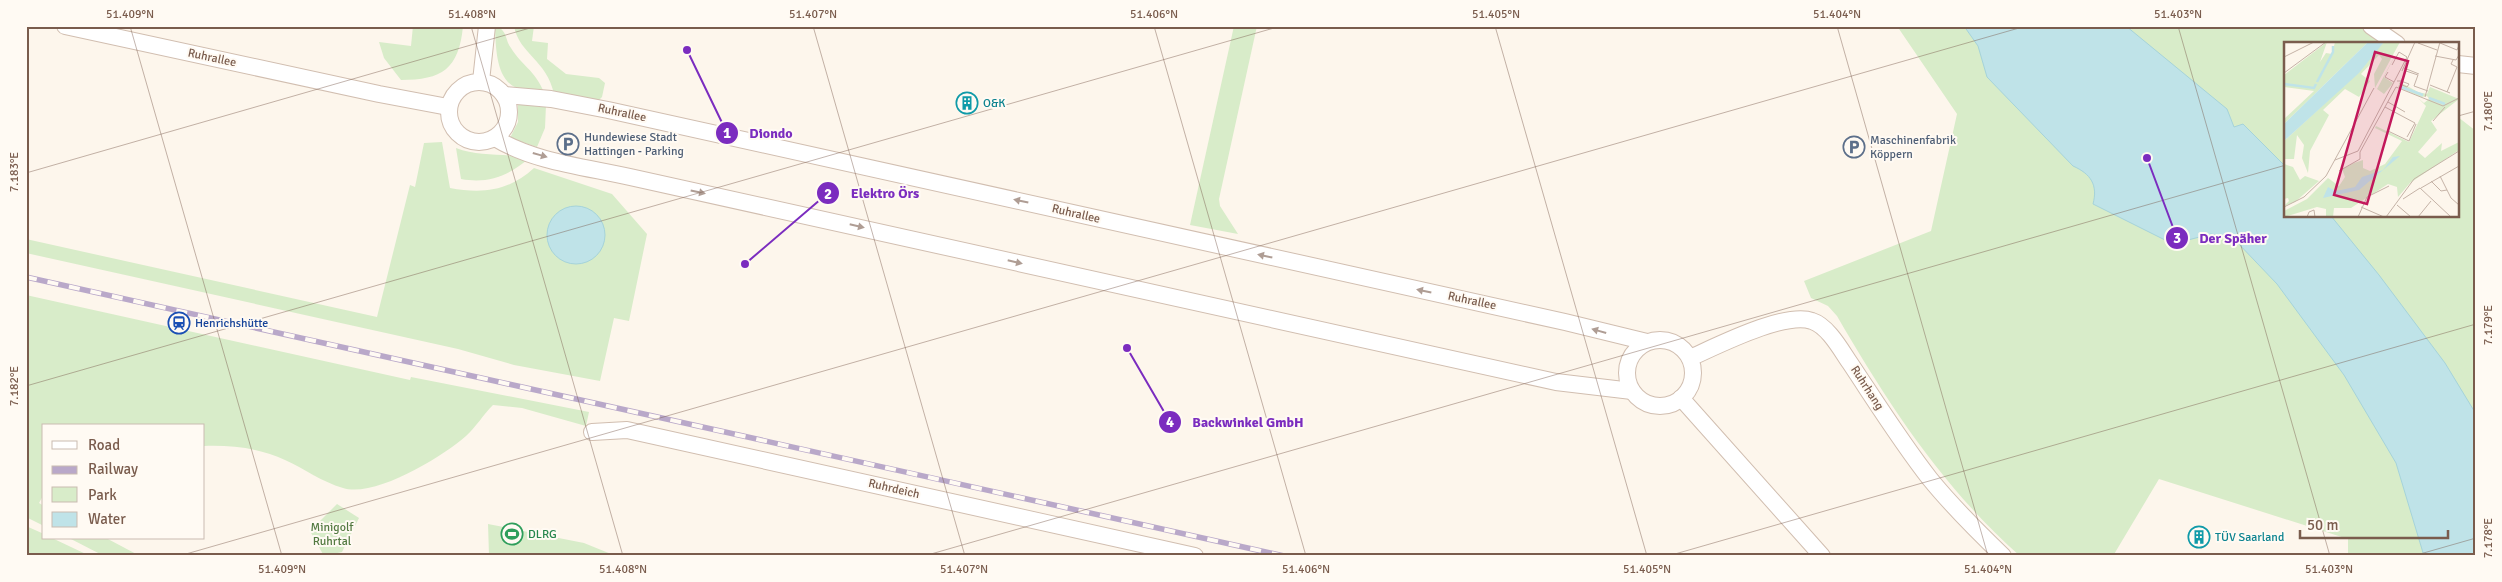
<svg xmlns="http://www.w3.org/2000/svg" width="2502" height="582" viewBox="0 0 2502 582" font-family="Signika,sans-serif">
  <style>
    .green { fill: #d8ecc9 }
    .water { fill: #bfe3e8; stroke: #a5d3da }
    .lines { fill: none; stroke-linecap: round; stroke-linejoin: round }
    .street-casing { stroke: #d1beb0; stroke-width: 18 }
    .street { stroke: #fff; stroke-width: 16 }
    .rail-casing { stroke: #b9a8c9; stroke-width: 5.5 }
    .rail { stroke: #fffaf3; stroke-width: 4; stroke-dasharray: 11; stroke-linecap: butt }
    .oneway { fill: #af9d94 }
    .ticks { fill: none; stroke: #7a5c4d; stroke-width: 1; stroke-opacity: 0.45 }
    .labels { text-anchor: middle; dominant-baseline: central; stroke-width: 4; stroke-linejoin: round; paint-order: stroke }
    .street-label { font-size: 12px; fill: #7a5c4d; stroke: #fffaf3 }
    .culture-label { font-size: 12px; fill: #0d838f; stroke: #fffaf3; text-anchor: start }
    .service-label { font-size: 12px; fill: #4e5e75; stroke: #fffaf3; text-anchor: start }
    .transit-label { font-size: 12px; fill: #164399; stroke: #fffaf3; text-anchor: start }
    .park-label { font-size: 12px; fill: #537a41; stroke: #fffaf3 }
    .leisure-label { font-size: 12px; fill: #27864d; stroke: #fffaf3; text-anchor: start }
    .inset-river { fill: none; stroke: #bfe3e8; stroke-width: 2.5 }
    .inset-road { fill: none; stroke: #c5b3a7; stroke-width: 1 }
    .view { fill: #c2185b; fill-opacity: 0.15; stroke: #c2185b; stroke-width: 2.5 }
    .inset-edge { fill: none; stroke: #7a5c4d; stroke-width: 2.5 }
    .leader { fill: none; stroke: #7b2cbf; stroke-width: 2 }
    .callout-dot { fill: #7b2cbf; stroke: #fffaf3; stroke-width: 2 }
    .mark-label { font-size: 15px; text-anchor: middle; font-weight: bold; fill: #fff }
    .callout-label { font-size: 14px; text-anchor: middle; font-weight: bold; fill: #7b2cbf; stroke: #fffaf3; stroke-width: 4; stroke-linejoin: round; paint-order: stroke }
    .neatline { fill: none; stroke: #7a5c4d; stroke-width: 2 }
    .ticks-label { font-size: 12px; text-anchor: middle; fill: #7a5c4d }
  </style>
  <rect width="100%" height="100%" fill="#fdf6ec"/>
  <!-- green -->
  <g class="green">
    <path d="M 413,26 L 463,26 C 459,69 442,80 401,80 L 384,58 L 379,42 L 411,46 Z"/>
    <path d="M 514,26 L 534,26 L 532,41 L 548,43 L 547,59 L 566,74 L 599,78 L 605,83 L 602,97 L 598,101 L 554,94 C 547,60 519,54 514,26 Z"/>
    <polygon points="1234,26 1257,26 1219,199 1220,206 1238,234 1190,225"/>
    <path d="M 1897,26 L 2363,26 L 2388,44 L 2286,44 L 2286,216 L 2458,216 L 2458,117 L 2476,131 L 2476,556 L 2348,556 L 2348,539 L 2159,479 L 2113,556 L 2020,556 C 1943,488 1888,404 1837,316 L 1828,306 L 1811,298 L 1804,281 L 1931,231 L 1957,114 Z"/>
    <path d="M 500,28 C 507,33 506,42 511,48 C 522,66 534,69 544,92 C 535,91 525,91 517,88 C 496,80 496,48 495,29 Z"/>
    <polygon points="518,103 546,105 545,128 537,147 510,138 518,122"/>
    <path d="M 442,142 L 450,188 C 483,194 509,191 534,168 L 612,194 L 647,234 L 629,321 L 614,318 L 600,381 L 514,365 L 458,349 L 26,253 L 26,239 L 377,317 L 410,185 L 415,187 L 424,143 Z"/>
    <path d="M 456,148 C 479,157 505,153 529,158 C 509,176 488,184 461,179 Z"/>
    <path d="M 26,295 L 410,380 L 411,377 L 589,412 L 586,426 L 522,408 L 493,405 C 483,415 476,427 466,436 C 442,457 375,498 343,488 C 322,482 305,469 285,460 C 260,448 231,445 204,446 L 204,426 L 44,426 L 44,494 L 39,503 L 44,506 L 44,526 L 26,517 Z"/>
    <polygon points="337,504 359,518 342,552 324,556 310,531"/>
    <polygon points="488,524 584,543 616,556 489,556"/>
    <polygon points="26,526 44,534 44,538 52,538 90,556 26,556"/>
    <polygon points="69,538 106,538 140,556 104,556"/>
  </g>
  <!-- water -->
  <g class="water">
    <path d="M 1964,26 L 2126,26 L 2227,109 L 2234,127 L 2243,124 L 2286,167 L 2286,216 L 2331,216 L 2379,275 L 2445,363 L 2476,414 L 2476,556 L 2424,556 L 2396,463 L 2344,375 L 2277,284 L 2235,240 L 2211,234 L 2188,240 L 2169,242 L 2093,204 C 2098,185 2091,174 2073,166 L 1987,77 L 1978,46 Z"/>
    <circle cx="576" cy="235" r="29"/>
  </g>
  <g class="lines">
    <!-- street casing -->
    <g class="street-casing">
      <g id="street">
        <polyline points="65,26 379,94 448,107"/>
        <polyline points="2371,26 2397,44"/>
        <polyline points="2458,64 2476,66"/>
        <polyline points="481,81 487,26"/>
        <circle cx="479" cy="112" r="30"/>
        <polyline points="504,95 551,99 608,110 1565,322 1647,342"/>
        <path d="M 495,138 C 534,162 586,167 630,177 L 1556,382 L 1632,391"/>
        <circle cx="1660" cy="373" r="33"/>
        <path d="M 1690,358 C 1717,346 1785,311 1812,321 C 1828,326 1841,350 1850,363 C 1876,402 1901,442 1930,479 C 1952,506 1977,531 2003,556"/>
        <polyline points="1681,398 1822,556"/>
        <polyline points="592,432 627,430 1195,556"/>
      </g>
    </g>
    <!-- street -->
    <use href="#street" class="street"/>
    <!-- rail casing -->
    <g class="rail-casing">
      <polyline id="rail" points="26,277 1284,556"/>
    </g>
    <!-- rail -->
    <use href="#rail" class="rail"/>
  </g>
  <!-- one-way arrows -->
  <defs><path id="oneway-solid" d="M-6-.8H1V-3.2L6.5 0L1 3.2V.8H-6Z" transform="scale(1.25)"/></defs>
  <g class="oneway">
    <use href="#oneway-solid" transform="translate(540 155) rotate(16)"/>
    <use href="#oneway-solid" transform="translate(698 192) rotate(12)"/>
    <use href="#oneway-solid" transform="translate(1021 201) rotate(-168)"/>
    <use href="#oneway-solid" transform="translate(857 226) rotate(13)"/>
    <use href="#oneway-solid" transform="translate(1265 256) rotate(-168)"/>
    <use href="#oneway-solid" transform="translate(1015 262) rotate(13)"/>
    <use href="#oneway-solid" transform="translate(1424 291) rotate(-168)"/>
    <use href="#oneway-solid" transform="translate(1599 331) rotate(-164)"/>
  </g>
  <!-- ticks -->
  <path class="ticks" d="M 130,26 L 282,556M 471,26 L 623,556M 813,26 L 965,556M 1154,26 L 1306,556M 1495,26 L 1647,556M 1837,26 L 1988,556M 2178,26 L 2330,556M 2458,116 L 2476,111M 26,173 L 537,26M 26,386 L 1281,26M 179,556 L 2026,26M 924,556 L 2286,165M 1668,556 L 2476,324M 2413,556 L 2476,538"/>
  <!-- icons -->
  <defs>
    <g id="building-ring" transform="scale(1.125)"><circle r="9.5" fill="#fffaf3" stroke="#0f9aa8" stroke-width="1.5"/><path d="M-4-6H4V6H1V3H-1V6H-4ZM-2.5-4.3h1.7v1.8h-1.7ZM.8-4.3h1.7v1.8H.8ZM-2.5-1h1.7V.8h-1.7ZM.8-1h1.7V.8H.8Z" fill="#0f9aa8"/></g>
    <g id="parking-ring" transform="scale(1.125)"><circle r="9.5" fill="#fffaf3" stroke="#5c6f8a" stroke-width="1.5"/><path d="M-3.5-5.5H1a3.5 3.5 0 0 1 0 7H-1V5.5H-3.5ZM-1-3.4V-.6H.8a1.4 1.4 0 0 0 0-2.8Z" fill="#5c6f8a"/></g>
    <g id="station-ring" transform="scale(1.125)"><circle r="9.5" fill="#fffaf3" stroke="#1a4fb4" stroke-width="1.5"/><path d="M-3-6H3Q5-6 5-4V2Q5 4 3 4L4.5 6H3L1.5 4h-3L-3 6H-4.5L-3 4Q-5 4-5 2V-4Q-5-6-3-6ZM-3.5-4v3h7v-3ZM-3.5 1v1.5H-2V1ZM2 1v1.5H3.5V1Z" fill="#1a4fb4"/></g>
    <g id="stadium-ring" transform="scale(1.125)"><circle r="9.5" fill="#fffaf3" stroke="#2e9e5b" stroke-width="1.5"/><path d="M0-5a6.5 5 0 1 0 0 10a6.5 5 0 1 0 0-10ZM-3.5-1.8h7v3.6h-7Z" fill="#2e9e5b"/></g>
  </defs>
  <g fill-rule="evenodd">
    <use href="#building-ring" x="967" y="103"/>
    <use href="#parking-ring" x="568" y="144"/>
    <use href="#parking-ring" x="1854" y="147"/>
    <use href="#station-ring" x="179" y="323"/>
    <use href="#stadium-ring" x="512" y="534"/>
    <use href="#building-ring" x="2199" y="537"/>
  </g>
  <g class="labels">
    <!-- street labels -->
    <g class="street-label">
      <text transform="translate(212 58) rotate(12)">Ruhrallee</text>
      <text transform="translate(622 113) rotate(12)">Ruhrallee</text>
      <text transform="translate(1076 214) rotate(13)">Ruhrallee</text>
      <text transform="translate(1472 301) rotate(12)">Ruhrallee</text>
      <text transform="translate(1867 388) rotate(57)">Ruhrhang</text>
      <text transform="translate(894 489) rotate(13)">Ruhrdeich</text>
    </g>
    <!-- culture labels -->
    <g class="culture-label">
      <text x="983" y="103">O&amp;K</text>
      <text x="2215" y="537">TÜV Saarland</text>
    </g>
    <!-- service labels -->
    <g class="service-label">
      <text x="584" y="137">Hundewiese Stadt<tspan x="584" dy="14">Hattingen - Parking</tspan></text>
      <text x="1870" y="140">Maschinenfabrik<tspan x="1870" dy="14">Köppern</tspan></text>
    </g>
    <!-- transit labels -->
    <g class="transit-label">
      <text x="195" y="323">Henrichshütte</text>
    </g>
    <!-- park labels -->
    <g class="park-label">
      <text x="332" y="527">Minigolf<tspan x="332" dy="14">Ruhrtal</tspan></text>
    </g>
    <!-- leisure labels -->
    <g class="leisure-label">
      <text x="528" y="534">DLRG</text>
    </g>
  </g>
  <!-- overview -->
  <g transform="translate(2284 42)">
    <rect width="175" height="175" fill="#fdf6ec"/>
    <path d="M 43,0 L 36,20 L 42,11 L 48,12 L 51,0 L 84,0 L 0,82 L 0,77 L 30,49 L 0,45 L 0,33 ZM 100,0 L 116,0 L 91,46 L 90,32 L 98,17 L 95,13 L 77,32 L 86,39 L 75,55 L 61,47 L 39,68 L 45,73 L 26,109 L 24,131 L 18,116 L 20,103 L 13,93 L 10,117 L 0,117 L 0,99 L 52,51 ZM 116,4 L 100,35 L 109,41 L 100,52 L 93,47 ZM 116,40 L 134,50 L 143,52 L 146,45 L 175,57 L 147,79 L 153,88 L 134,110 L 141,116 L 158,101 L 157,109 L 175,100 L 175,108 L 126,141 L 114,155 L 113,145 L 104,142 L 67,166 L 50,166 L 49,175 L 42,175 L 42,167 L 33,165 L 0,175 L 0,169 L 23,157 L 44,136 L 55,144 L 61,135 L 58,127 L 70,121 L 79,118 L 79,126 L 86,129 L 101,122 L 118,99 L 91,86 L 92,84 L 125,100 L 142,64 L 134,56 L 140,61 L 145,57 L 143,54 L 137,55 L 114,45 ZM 0,122 L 9,125 L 16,138 L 21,134 L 35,139 L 11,160 L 0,164 L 5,159 L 4,156 L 0,157 Z" fill="#d8ecc9"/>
    <path d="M 84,0 L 100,0 L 75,31 L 0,99 L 0,82 ZM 116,114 L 75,148 L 39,156 L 44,145 L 52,149 L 71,145 L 78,135 L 99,128 L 109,115 Z" fill="#bfe3e8"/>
    <path class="inset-river" d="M 33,40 L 49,10 L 49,4M 0,42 L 30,46 L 32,42M 117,45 L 139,53M 145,56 L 161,62"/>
    <path class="inset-road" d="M 134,1 L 153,8M 156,1 L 173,8 L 175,3M 151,14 L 172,18 L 175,13M 0,15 L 30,0M 120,26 L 135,32M 118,29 L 131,0M 104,30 L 101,35 L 110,40 L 123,15 L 115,10 L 108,23M 0,31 L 42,0M 113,39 L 117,39 L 122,29 L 134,33 L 130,44 L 144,49M 117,39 L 116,42 L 123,45 L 125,42 L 117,39M 146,43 L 166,51M 112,45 L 159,64 L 175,56M 163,50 L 173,25 L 167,22 L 169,18M 141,55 L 156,0M 104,60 L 121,70M 101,65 L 131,81 L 123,95M 149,79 L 161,65M 104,89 L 125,99 L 132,82M 74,109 L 110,40M 76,110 L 112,45M 51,118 L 74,109M 55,129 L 76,117 L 76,110M 156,134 L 167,156 L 175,163M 147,139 L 157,149 L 163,148M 137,146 L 175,124M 119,157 L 136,146 L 167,175M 113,163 L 127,175M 0,165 L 20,155 L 42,134 L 90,46M 77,165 L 100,175M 23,175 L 25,170 L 30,168 L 31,175M 74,175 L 83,155 L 105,144M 102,175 L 130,137 L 175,109M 134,175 L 147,159"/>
    <path class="view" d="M 91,10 L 124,19 L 83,162 L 50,153 Z"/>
    <rect width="175" height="175" class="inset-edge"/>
  </g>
  <!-- callouts -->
  <path class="leader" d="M687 50L727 133M745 264L828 193M2147 158L2177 238M1127 348L1170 422"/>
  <g class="callout-dot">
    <circle cx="687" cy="50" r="5"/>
    <circle cx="745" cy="264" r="5"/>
    <circle cx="2147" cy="158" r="5"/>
    <circle cx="1127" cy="348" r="5"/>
    <circle cx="727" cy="133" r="12"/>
    <circle cx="828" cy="193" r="12"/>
    <circle cx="2177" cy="238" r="12"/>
    <circle cx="1170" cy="422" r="12"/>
  </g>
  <g class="mark-label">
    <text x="727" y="138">1</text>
    <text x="828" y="199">2</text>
    <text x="2177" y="243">3</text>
    <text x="1170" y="427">4</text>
  </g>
  <g class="callout-label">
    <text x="771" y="138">Diondo</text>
    <text x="885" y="198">Elektro Örs</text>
    <text x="2233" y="243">Der Späher</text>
    <text x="1248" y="427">Backwinkel GmbH</text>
  </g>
  <!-- border -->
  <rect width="2502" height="582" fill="none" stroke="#fffaf3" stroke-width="55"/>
  <!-- legend -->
  <rect x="42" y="424" width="162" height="115" fill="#fffaf3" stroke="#cabbb1"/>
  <rect x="52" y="441" width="25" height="8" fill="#ffffff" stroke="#cabbb1"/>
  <text x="88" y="450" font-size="15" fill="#7a5c4d">Road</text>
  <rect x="52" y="466" width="25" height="8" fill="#b9a8c9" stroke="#cabbb1"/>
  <text x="88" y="474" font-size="15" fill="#7a5c4d">Railway</text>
  <rect x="52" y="487" width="25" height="15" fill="#d8ecc9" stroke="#cabbb1"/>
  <text x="88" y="500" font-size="15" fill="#7a5c4d">Park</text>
  <rect x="52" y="512" width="25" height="15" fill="#bfe3e8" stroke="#cabbb1"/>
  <text x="88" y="524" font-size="15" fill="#7a5c4d">Water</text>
  <!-- scale -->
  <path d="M2300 530v8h148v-8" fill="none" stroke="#7a5c4d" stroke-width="2.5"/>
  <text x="2307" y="530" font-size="15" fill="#7a5c4d" stroke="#fffaf3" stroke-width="4" paint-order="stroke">50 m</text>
  <rect x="28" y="28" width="2446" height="526" class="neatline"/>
  <g class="ticks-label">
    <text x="130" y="18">51.409°N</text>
    <text x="472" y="18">51.408°N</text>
    <text x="813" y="18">51.407°N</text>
    <text x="1154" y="18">51.406°N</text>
    <text x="1496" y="18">51.405°N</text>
    <text x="1837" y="18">51.404°N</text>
    <text x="2178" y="18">51.403°N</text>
    <text transform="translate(2488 111) rotate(-90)" y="4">7.180°E</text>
    <text transform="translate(14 172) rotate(-90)" y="4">7.183°E</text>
    <text transform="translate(2488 325) rotate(-90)" y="4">7.179°E</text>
    <text transform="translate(14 386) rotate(-90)" y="4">7.182°E</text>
    <text transform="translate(2488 538) rotate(-90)" y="4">7.178°E</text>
    <text x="282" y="573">51.409°N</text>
    <text x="623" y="573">51.408°N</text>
    <text x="964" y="573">51.407°N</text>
    <text x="1306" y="573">51.406°N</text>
    <text x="1647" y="573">51.405°N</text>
    <text x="1988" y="573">51.404°N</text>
    <text x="2329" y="573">51.403°N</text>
  </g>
</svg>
